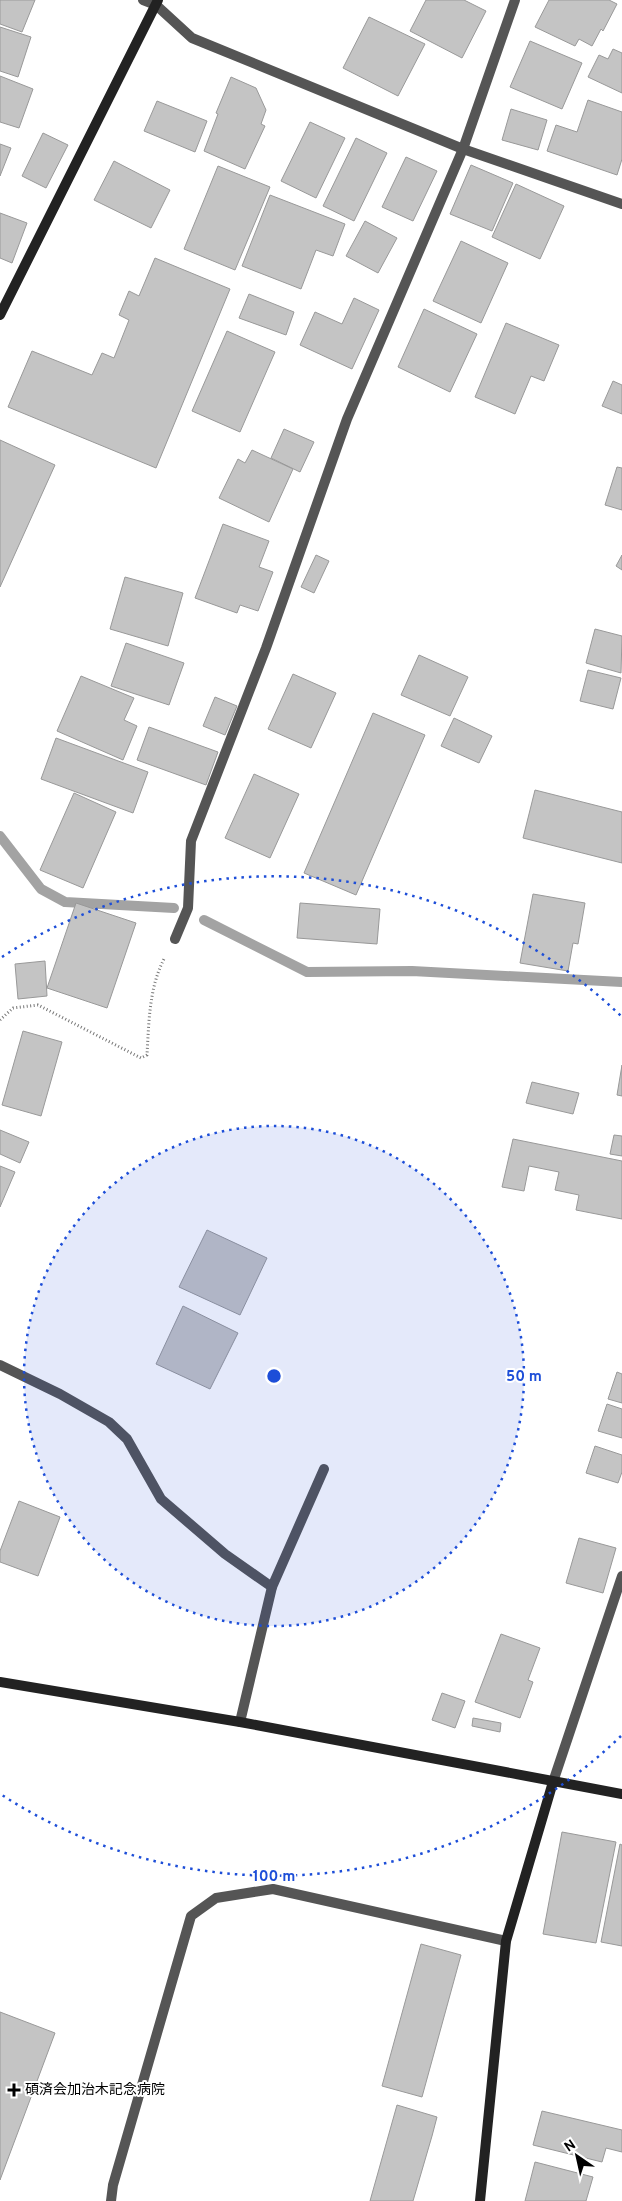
<svg xmlns="http://www.w3.org/2000/svg" width="622" height="2201" viewBox="0 0 622 2201" font-family="Overpass,'Noto Sans JP',sans-serif">
  <style>
    .lines { fill: none; stroke-linecap: round; stroke-linejoin: round }
    .stream { stroke: #a3a3a3; stroke-width: 10 }
    .building { fill: #c4c4c4; stroke: #999 }
    .path { stroke: #777; stroke-width: 3; stroke-dasharray: 1 2.5; stroke-linecap: butt }
    .street { stroke: #555; stroke-width: 10 }
    .secondary { stroke: #222; stroke-width: 10 }
    .ring { fill: none; stroke: #1d4ed8; stroke-width: 2.5; stroke-dasharray: 2.5 5 }
    .poi-dot { fill: #000; stroke: #fff; stroke-width: 2 }
    .labels { text-anchor: middle; dominant-baseline: central; stroke-width: 4; stroke-linejoin: round; paint-order: stroke }
    .poi-label { font-size: 14px; fill: #000; stroke: #fff; text-anchor: start }
    .centre { fill: #1d4ed8; stroke: #fff; stroke-width: 2.5 }
    .ring-label { font-size: 15px; text-anchor: middle; font-weight: bold; fill: #1d4ed8; stroke: #fff; stroke-width: 4; stroke-linejoin: round; paint-order: stroke }
  </style>
  <rect width="100%" height="100%" fill="#fff"/>
  <g class="lines">
    <!-- stream -->
    <g class="stream">
      <polyline points="0,836 41,889 65,902 174,908"/>
      <polyline points="204,920 307,972 412,971 622,982"/>
    </g>
  </g>
  <!-- building -->
  <g class="building">
    <polygon points="0,0 35,0 22,32 0,24"/>
    <polygon points="426,0 464,0 486,11 462,58 410,31"/>
    <polygon points="549,0 609,0 617,4 603,31 601,29 592,46 579,39 575,46 535,27"/>
    <polygon points="369,17 425,44 398,96 343,68"/>
    <polygon points="0,27 31,37 18,77 0,71"/>
    <polygon points="530,41 582,63 562,109 510,87"/>
    <polygon points="613,49 622,53 622,93 588,77 599,55 608,59"/>
    <polygon points="0,76 33,89 19,128 0,122"/>
    <polygon points="231,77 256,88 266,110 261,124 265,126 245,169 204,151 218,114 216,113"/>
    <polygon points="588,100 622,112 622,159 617,175 547,151 556,125 577,132"/>
    <polygon points="157,101 207,121 195,152 144,131"/>
    <polygon points="511,109 547,120 538,150 502,140"/>
    <polygon points="310,122 345,138 316,198 281,181"/>
    <polygon points="43,133 68,145 46,188 22,176"/>
    <polygon points="356,138 387,153 354,221 323,206"/>
    <polygon points="0,144 11,148 0,176"/>
    <polygon points="406,157 437,171 413,221 382,207"/>
    <polygon points="114,161 170,190 151,228 94,200"/>
    <polygon points="471,165 513,183 492,231 450,214"/>
    <polygon points="218,166 270,187 235,270 184,249"/>
    <polygon points="516,184 564,206 540,259 492,237"/>
    <polygon points="270,195 345,224 333,256 316,250 301,289 242,266"/>
    <polygon points="0,213 27,223 12,263 0,258"/>
    <polygon points="365,221 397,238 378,273 346,256"/>
    <polygon points="461,241 508,263 481,323 433,301"/>
    <polygon points="155,258 230,289 156,468 8,407 32,351 92,375 102,353 114,358 129,320 119,315 129,291 139,296"/>
    <polygon points="249,294 294,312 286,335 239,318"/>
    <polygon points="354,298 379,310 352,369 300,345 315,312 342,324"/>
    <polygon points="424,309 477,334 450,392 398,367"/>
    <polygon points="506,323 559,345 544,381 531,376 515,414 475,397"/>
    <polygon points="227,331 275,352 240,432 192,411"/>
    <polygon points="613,381 622,385 622,414 602,406"/>
    <polygon points="284,429 314,442 300,472 271,458"/>
    <polygon points="0,440 55,465 0,587"/>
    <polygon points="252,450 293,469 269,522 219,498 238,459 245,463"/>
    <polygon points="617,467 622,468 622,510 605,505"/>
    <polygon points="223,524 269,541 259,567 273,572 258,611 240,605 237,613 195,598"/>
    <polygon points="316,555 329,561 314,593 301,587"/>
    <polygon points="622,555 622,570 616,566"/>
    <polygon points="125,577 183,593 168,646 110,629"/>
    <polygon points="595,629 622,636 621,673 586,663"/>
    <polygon points="126,643 184,663 169,705 111,686"/>
    <polygon points="419,655 468,677 450,716 401,695"/>
    <polygon points="588,670 621,678 613,709 580,701"/>
    <polygon points="293,674 336,693 311,748 268,729"/>
    <polygon points="81,676 134,698 124,720 137,726 123,760 57,731"/>
    <polygon points="215,697 237,706 225,735 203,726"/>
    <polygon points="373,713 425,735 356,895 304,873"/>
    <polygon points="454,718 492,736 479,763 441,746"/>
    <polygon points="149,727 218,752 206,785 137,760"/>
    <polygon points="56,738 148,772 133,813 41,779"/>
    <polygon points="254,774 299,794 270,858 225,838"/>
    <polygon points="535,790 622,812 622,863 523,838"/>
    <polygon points="74,793 116,812 83,888 40,870"/>
    <polygon points="533,894 585,903 578,944 573,943 568,971 520,963"/>
    <polygon points="76,903 136,923 107,1008 47,988"/>
    <polygon points="300,903 380,909 377,944 297,938"/>
    <polygon points="45,961 47,996 18,999 15,964"/>
    <polygon points="23,1031 62,1042 41,1116 2,1105"/>
    <polygon points="622,1065 622,1096 617,1095"/>
    <polygon points="532,1082 579,1093 573,1114 526,1103"/>
    <polygon points="0,1130 29,1142 20,1163 0,1154"/>
    <polygon points="614,1135 622,1136 622,1156 610,1154"/>
    <polygon points="513,1139 622,1161 622,1219 576,1210 579,1195 555,1190 559,1172 529,1166 524,1191 502,1187"/>
    <polygon points="0,1166 15,1172 0,1207"/>
    <polygon points="207,1230 267,1258 240,1315 179,1287"/>
    <polygon points="183,1306 238,1333 210,1389 156,1364"/>
    <polygon points="617,1372 622,1374 622,1403 608,1399"/>
    <polygon points="607,1404 622,1409 622,1438 598,1431"/>
    <polygon points="595,1446 622,1455 622,1472 618,1483 586,1473"/>
    <polygon points="19,1501 60,1517 38,1576 0,1562 0,1551"/>
    <polygon points="579,1538 616,1548 603,1593 566,1583"/>
    <polygon points="501,1634 540,1648 528,1680 533,1682 520,1718 475,1702"/>
    <polygon points="442,1693 465,1701 455,1728 432,1720"/>
    <polygon points="473,1718 501,1723 500,1732 472,1726"/>
    <polygon points="562,1832 616,1842 596,1943 543,1934"/>
    <polygon points="620,1844 622,1845 622,1946 601,1942"/>
    <polygon points="421,1944 461,1955 422,2097 382,2086"/>
    <polygon points="0,2012 55,2033 0,2180"/>
    <polygon points="397,2105 437,2117 432,2136 413,2201 370,2201"/>
    <polygon points="542,2111 622,2130 622,2152 606,2148 602,2162 533,2145"/>
    <polygon points="535,2162 593,2177 586,2201 525,2201"/>
  </g>
  <g class="lines">
    <!-- path -->
    <path class="path" d="M 0,1020 L 13,1008 L 38,1005 L 141,1058 L 147,1055 C 149,1021 149,987 165,957"/>
    <!-- street -->
    <g class="street">
      <polyline points="143,0 156,5 192,38 463,149 622,204"/>
      <polyline points="175,939 188,908 191,841 266,648 347,419 463,149 515,0"/>
      <polyline points="0,1365 60,1394 109,1422 127,1439 161,1499 225,1554 272,1587"/>
      <polyline points="240,1722 272,1587 324,1469"/>
      <polyline points="553,1782 622,1576"/>
      <polyline points="111,2201 113,2185 191,1916 216,1898 273,1889 506,1941"/>
    </g>
    <!-- secondary -->
    <g class="secondary">
      <polyline points="0,315 158,0"/>
      <polyline points="0,1682 240,1722 622,1794"/>
      <polyline points="480,2201 506,1941 553,1782"/>
    </g>
  </g>
  <!-- distance rings -->
  <circle cx="274" cy="1376" r="250" fill="#1d4ed8" fill-opacity=".12"/>
  <g class="ring">
    <circle cx="274" cy="1376" r="250"/>
    <path d="M621 1736A500 500 0 0 1 2 1795M2 957A500 500 0 0 1 621 1016"/>
  </g>
  <!-- markers -->
  <path class="poi-dot" d="M11.5 2082.5h5v5h5v5h-5v5h-5v-5h-5v-5h5z"/>
  <g class="labels">
    <!-- poi labels -->
    <g class="poi-label">
      <text x="25" y="2090">碩済会加治木記念病院</text>
    </g>
  </g>
  <circle cx="274" cy="1376" r="8" class="centre"/>
  <g class="ring-label">
    <text x="524" y="1381">50 m</text>
    <text x="274" y="1881">100 m</text>
  </g>
  <!-- north arrow -->
  <g transform="translate(577 2156) rotate(326)" stroke="#ffffff" stroke-width="4" paint-order="stroke">
  <path d="M0-4L9 19L0 12L-9 19Z" fill="#000000"/>
  <text y="-8" font-size="14" font-weight="bold" text-anchor="middle" fill="#000000">N</text>
  </g>
</svg>
